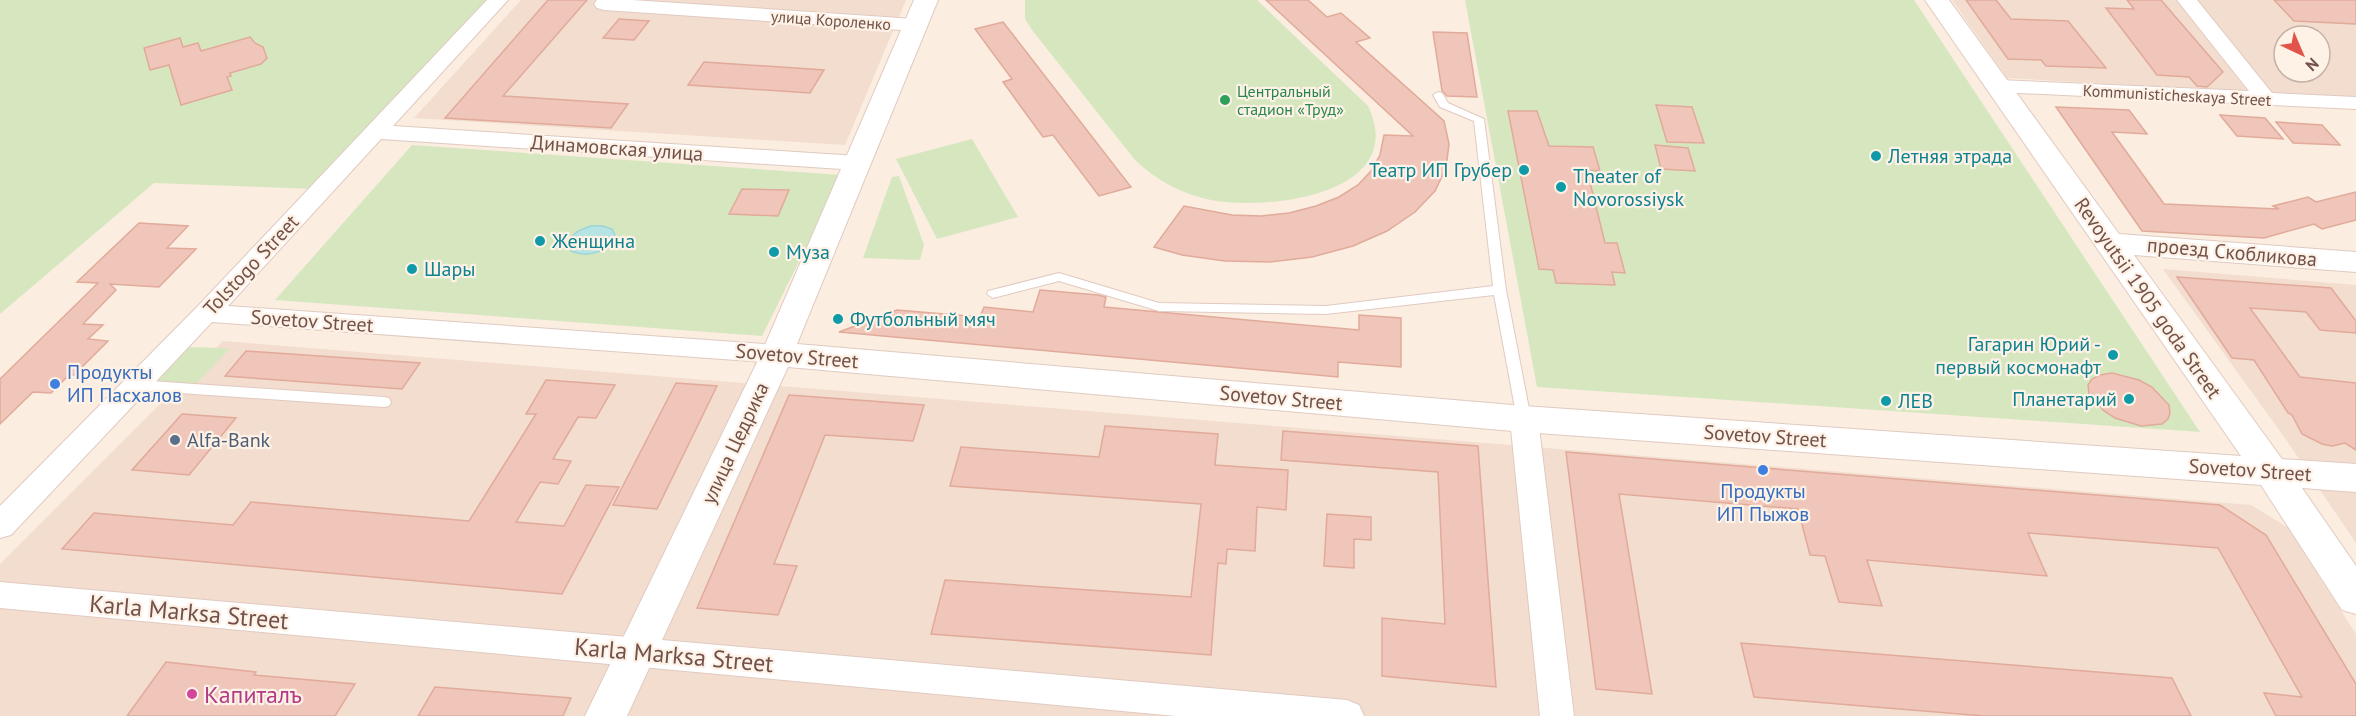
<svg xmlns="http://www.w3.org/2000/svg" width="2356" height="716" viewBox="0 0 2356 716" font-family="'PT Sans',sans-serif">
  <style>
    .residential { fill: #f2ddcf; fill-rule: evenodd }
    .green { fill: #d6e7c0 }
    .water { fill: #b6e3e3; stroke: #9dd4d5; stroke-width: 1.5 }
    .building { fill: #efc6b9; stroke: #e1aa9a; stroke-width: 1.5 }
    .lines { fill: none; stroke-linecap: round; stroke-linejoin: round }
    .service-casing { stroke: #e1cac0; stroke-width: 2 }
    .minor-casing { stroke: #e1cac0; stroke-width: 2 }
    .tertiary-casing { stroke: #e1cac0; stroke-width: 2 }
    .service { fill: #fff; fill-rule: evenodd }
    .minor { fill: #fff; fill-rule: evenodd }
    .tertiary { fill: #fff; fill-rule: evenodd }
    .leisure-dot { fill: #2e9e5b; stroke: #fef1e6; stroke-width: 2 }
    .culture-dot { fill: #0f9aa8; stroke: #fef1e6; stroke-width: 2 }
    .shop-dot { fill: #3f7fe0; stroke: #fef1e6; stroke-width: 2 }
    .service-dot { fill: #5c6f8a; stroke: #fef1e6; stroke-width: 2 }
    .hotel-dot { fill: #d1479c; stroke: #fef1e6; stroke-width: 2 }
    .labels { text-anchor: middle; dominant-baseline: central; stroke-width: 4.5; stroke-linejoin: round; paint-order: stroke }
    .far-street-label { font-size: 16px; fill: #715149; stroke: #fef1e6 }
    .far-leisure-label { font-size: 16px; fill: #27864d; stroke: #fef1e6; text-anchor: start }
    .street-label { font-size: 20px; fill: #715149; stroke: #fef1e6 }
    .culture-label { font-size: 20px; fill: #0d838f; stroke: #fef1e6; text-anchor: start }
    .shop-label { font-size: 20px; fill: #366cbe; stroke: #fef1e6; text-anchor: start }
    .service-label { font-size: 20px; fill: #4e5e75; stroke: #fef1e6; text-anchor: start }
    .near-street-label { font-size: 24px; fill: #715149; stroke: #fef1e6 }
    .near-hotel-label { font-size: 24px; fill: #b23c85; stroke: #fef1e6; text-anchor: start }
  </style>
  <rect width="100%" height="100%" fill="#fbede0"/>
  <!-- residential -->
  <g class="residential">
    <polygon points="521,0 906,0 845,145 414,118"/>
    <path d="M 1952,0 L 2356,0 L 2356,98 L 2007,78 ZM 2284,36 L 2320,36 L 2320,72 L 2284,72 Z"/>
    <polygon points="2163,269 2356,285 2356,543 2287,441"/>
    <polygon points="223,341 2251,505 2287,527 2356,634 2356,716 0,716 0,564"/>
  </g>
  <!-- green -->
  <g class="green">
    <polygon points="0,0 487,0 315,189 154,183 0,314"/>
    <path d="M 1025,0 L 1257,0 L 1368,106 C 1410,194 1268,211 1211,200 C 1182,194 1157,181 1135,160 L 1032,30 L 1025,19 Z"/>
    <polygon points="1465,0 1914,0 2200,432 1537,387"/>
    <polygon points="972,139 1018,217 937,239 896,159"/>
    <polygon points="412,145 842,175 762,336 275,300"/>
    <polygon points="899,176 924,245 920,260 863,258 892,177"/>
    <polygon points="183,347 230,348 196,384 148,382"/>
  </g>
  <!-- water -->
  <path class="water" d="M 591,226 L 603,226 L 612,229 L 615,235 C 609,253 587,258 571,251 L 568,244 C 571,233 581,229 591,226 Z"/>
  <!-- building -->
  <g class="building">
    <polygon points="548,0 587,0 503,96 628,104 611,128 445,118"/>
    <polygon points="1266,0 1308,0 1327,17 1341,13 1370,38 1356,42 1444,121 1449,144 1446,168 1435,191 1415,212 1387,231 1353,246 1312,257 1270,262 1225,261 1182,255 1154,247 1184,206 1232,215 1261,216 1289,213 1316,206 1339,197 1358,185 1371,171 1380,155 1384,135 1413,136"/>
    <polygon points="1966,0 1996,0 2011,19 2068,21 2106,68 2046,66 2041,60 2008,59"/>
    <polygon points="2127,0 2161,0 2223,72 2207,87 2197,86 2189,77 2157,75 2106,8 2134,9"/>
    <polygon points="2274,0 2356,0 2356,24 2294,21"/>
    <polygon points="619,19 649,21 634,40 603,38"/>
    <polygon points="1003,22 1131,187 1099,196 1053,135 1043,137 1003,82 1012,79 975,29"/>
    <polygon points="1433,32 1467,33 1477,97 1447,96 1442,91"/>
    <polygon points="250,37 255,43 263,47 267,58 261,64 230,73 231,76 227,77 232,90 181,105 169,65 150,70 144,48 180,38 183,47 198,43 201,51"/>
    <polygon points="704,62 824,70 810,93 688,85"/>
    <polygon points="1656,105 1692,107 1704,143 1667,142"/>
    <polygon points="2056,107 2129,110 2147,134 2112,132 2164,204 2279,209 2273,206 2308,197 2316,202 2356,192 2356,220 2322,229 2314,224 2264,238 2142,231"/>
    <polygon points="1508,111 1537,111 1549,146 1593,147 1600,171 1587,170 1605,243 1617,243 1625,273 1612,272 1615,285 1556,283 1553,270 1539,269"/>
    <polygon points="2220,115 2265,118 2283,139 2237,136"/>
    <polygon points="2276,122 2322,125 2340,145 2293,143"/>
    <polygon points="1655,145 1688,148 1695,171 1661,169"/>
    <polygon points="742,189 789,190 778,216 729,214"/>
    <polygon points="139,223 188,226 167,248 196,249 159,287 110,284 116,290 83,324 103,325 88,339 108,341 74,375 69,375 51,393 33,392 0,424 0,379 98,283 77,282"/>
    <polygon points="2177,277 2331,288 2356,321 2356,333 2320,330 2306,312 2250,308 2300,377 2356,383 2356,450 2345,443 2332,446 2322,444 2302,434 2292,415 2288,413 2254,360 2232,358"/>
    <polygon points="1040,290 1098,295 1106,297 1104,307 1359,330 1359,315 1401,318 1401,367 1338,362 1338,377 839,332 897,310 980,317 984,307 1033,312"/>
    <polygon points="246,351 420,363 402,389 225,376"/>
    <polygon points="2112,373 2139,380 2152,387 2169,405 2170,413 2168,419 2162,424 2141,426 2115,418 2104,411 2089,394 2088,385 2092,379 2100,375"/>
    <polygon points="546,380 615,385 596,418 578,417 553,459 571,461 558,484 540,482 516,522 564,526 586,485 619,487 562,594 62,549 94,513 233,525 251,502 469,521 536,414 526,414"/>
    <polygon points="676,383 717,386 657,509 613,505"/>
    <polygon points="789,395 924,405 913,441 825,435 774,564 797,566 778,615 697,608"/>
    <polygon points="182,414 236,418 189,475 132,470"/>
    <polygon points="1105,426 1218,434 1215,465 1288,470 1286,510 1257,507 1255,551 1227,549 1226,564 1218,563 1211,655 931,634 945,580 1191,597 1201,504 950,486 961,447 1099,457"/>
    <polygon points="1283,431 1478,446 1496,687 1382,676 1382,618 1445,624 1438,472 1281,460"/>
    <polygon points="1566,452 2220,505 2266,535 2356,684 2356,716 2276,716 2264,693 2302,697 2218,548 2028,533 2047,576 1867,560 1882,606 1839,602 1825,556 1810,555 1798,509 1619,494 1652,694 1596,689"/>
    <polygon points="1327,514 1371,517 1371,540 1354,539 1354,568 1324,566"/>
    <polygon points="1741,643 2172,678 2191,716 1984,716 1754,697"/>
    <polygon points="166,662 256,672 254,675 355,684 335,716 127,716"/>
    <polygon points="435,687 571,698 563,716 418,716"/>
  </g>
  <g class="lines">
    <!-- service casing -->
    <g class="service-casing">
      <g id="service">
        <polygon points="1438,92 1442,93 1448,103 1484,119 1506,290 1531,419 1529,423 1519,423 1517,419 1494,295 1326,314 1159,311 1059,281 993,298 987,294 988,291 1059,273 1159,303 1326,306 1493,286 1474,121 1440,107 1433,95"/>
        <polygon points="136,380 384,397 389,398 391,402 389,406 384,407 136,390 129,385"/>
      </g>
    </g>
    <!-- minor casing -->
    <g class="minor-casing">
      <g id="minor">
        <polygon points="487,0 508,0 393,126 857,156 865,158 868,163 865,168 857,170 381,139 228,306 777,345 787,347 790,354 787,361 777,363 212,322 11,535 0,538 0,506 197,307"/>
        <polygon points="597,0 632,0 915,19 922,21 925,25 922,29 915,31 604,10 597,8 594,4"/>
        <polygon points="2177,0 2197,0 2272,93 2356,97 2356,109 1998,92 1990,91 1987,86 1990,81 1998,80 2249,91"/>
        <polygon points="1524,409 1534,412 1538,419 1574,716 1540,716 1510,419 1514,412"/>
        <polygon points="0,582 1347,700 1359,705 1364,716 1176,716 0,608"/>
      </g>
    </g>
    <!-- tertiary casing -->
    <g class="tertiary-casing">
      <polygon id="tertiary" points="914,0 938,0 797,344 1524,406 2241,456 1925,0 1949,0 2119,234 2356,252 2356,272 2134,255 2282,459 2356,464 2356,492 2302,488 2356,566 2356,614 2342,610 2261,485 1524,432 788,367 627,716 585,716 761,354"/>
    </g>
    <!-- service -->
    <use href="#service" class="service"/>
    <!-- minor -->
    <use href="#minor" class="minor"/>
    <!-- tertiary -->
    <use href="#tertiary" class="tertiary"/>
  </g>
  <!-- markers -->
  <circle class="leisure-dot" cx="1225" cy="100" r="6"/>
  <g class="culture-dot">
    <circle cx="1876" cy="156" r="6"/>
    <circle cx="1524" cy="170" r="6"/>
    <circle cx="1561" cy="187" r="6"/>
    <circle cx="540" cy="241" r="6"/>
    <circle cx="774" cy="252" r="6"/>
    <circle cx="412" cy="269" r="6"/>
    <circle cx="838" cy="319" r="6"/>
    <circle cx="2113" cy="355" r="6"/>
    <circle cx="2129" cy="399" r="6"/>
    <circle cx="1886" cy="401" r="6"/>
  </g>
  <g class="shop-dot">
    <circle cx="55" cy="384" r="6"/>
    <circle cx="1763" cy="470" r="6"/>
  </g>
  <circle class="service-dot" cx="175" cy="440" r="6"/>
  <circle class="hotel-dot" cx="192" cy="694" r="6"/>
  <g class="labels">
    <!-- far-street labels -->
    <g class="far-street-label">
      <text transform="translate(831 20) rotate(4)">улица Короленко</text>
      <text transform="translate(2177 95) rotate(3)">Kommunisticheskaya Street</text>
    </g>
    <!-- far-leisure labels -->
    <g class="far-leisure-label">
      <text x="1237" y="91">Центральный<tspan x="1237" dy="18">стадион «Труд»</tspan></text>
    </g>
    <!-- street labels -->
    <g class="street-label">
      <text transform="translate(617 148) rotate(4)">Динамовская улица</text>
      <text transform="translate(2232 252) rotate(5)">проезд Скобликова</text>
      <text transform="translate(251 265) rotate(-47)">Tolstogo Street</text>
      <text transform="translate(2148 298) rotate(55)">Revoyutsii 1905 goda Street</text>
      <text transform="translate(312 321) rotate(4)">Sovetov Street</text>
      <text transform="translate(797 356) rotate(5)">Sovetov Street</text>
      <text transform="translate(1281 398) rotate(5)">Sovetov Street</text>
      <text transform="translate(1765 436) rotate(4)">Sovetov Street</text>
      <text transform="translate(735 443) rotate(-65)">улица Цедрика</text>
      <text transform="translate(2250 470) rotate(4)">Sovetov Street</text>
    </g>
    <!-- culture labels -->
    <g class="culture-label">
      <text x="1888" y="156">Летняя этрада</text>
      <text x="1512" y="170" text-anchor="end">Театр ИП Грубер</text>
      <text x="1573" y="176">Theater of<tspan x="1573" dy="23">Novorossiysk</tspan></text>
      <text x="552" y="241">Женщина</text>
      <text x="786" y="252">Муза</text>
      <text x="424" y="269">Шары</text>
      <text x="850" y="319">Футбольный мяч</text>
      <text x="2101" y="344" text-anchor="end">Гагарин Юрий -<tspan x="2101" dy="23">первый космонафт</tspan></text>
      <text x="2117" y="399" text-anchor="end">Планетарий</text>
      <text x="1898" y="401">ЛЕВ</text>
    </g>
    <!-- shop labels -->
    <g class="shop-label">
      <text x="67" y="372">Продукты<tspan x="67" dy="23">ИП Пасхалов</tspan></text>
      <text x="1763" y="491" text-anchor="middle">Продукты<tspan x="1763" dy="23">ИП Пыжов</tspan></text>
    </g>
    <!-- service labels -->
    <g class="service-label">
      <text x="187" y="440">Alfa-Bank</text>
    </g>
    <!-- near-street labels -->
    <g class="near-street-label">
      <text transform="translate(189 612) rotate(5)">Karla Marksa Street</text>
      <text transform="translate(674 655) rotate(5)">Karla Marksa Street</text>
    </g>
    <!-- near-hotel labels -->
    <g class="near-hotel-label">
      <text x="204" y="694">Капиталъ</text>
    </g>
  </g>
  <!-- north arrow -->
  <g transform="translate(2302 54) rotate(136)"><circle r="28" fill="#fef1e6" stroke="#c6b1a7" stroke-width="1.5"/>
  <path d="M0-4.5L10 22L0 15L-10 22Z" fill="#e25449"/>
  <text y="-9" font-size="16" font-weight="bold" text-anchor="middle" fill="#715149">N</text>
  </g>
</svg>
